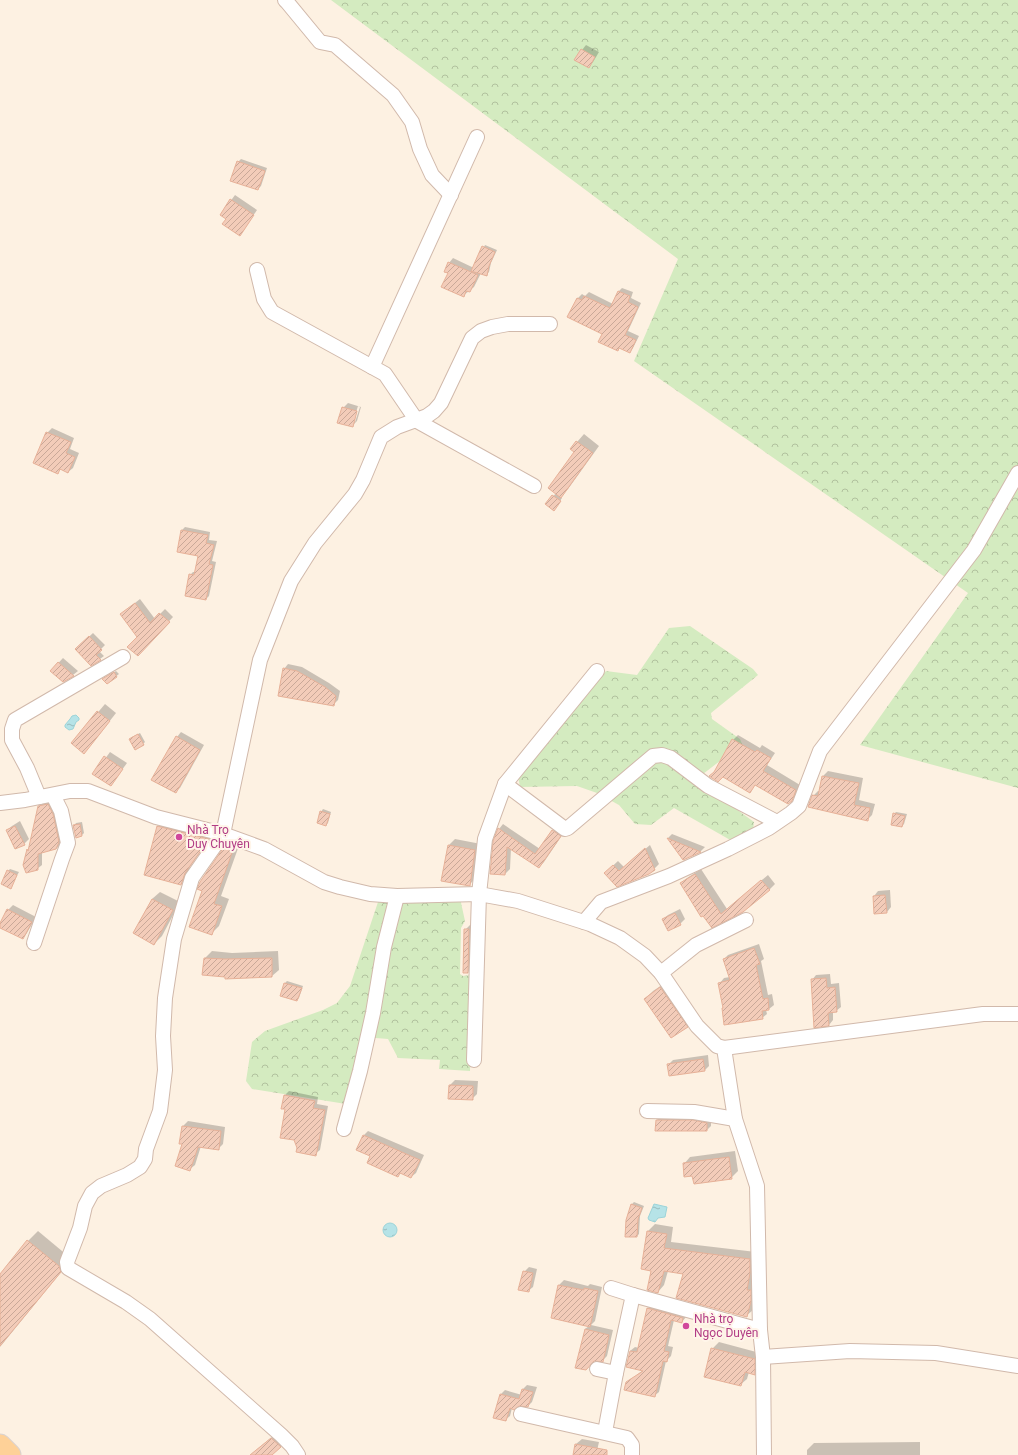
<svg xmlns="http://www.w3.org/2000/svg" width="1018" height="1455" viewBox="0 0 1018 1455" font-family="Roboto,sans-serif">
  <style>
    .forest { fill: url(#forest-crowns) }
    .water { fill: url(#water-ripples); stroke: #9cd4d9 }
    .shadow { fill: #0003; fill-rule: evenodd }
    .building { fill: url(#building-hatch); stroke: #e7b198 }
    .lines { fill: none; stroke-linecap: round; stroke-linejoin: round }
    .street-casing { stroke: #d1b9ab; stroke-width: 16 }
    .primary-casing { stroke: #dbd3cf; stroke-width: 23 }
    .street { stroke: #fff; stroke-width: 14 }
    .primary { stroke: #fed198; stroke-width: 21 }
    .hotel-dot { fill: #d1479c; stroke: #fff5e9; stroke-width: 1.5 }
    .labels { text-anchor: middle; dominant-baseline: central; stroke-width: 4; stroke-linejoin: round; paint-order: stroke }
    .hotel-label { font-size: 12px; fill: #b23c85; stroke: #fff5e9; text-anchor: start }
  </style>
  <defs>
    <pattern id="forest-crowns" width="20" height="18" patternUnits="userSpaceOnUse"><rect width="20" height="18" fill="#d4ebc0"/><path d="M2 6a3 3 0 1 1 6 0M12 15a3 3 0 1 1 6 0" fill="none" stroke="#b1c19e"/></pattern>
    <pattern id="water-ripples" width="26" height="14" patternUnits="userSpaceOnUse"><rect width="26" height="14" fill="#b6e3e7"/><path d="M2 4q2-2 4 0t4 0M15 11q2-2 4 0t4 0" fill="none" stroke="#99bbbd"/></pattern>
    <pattern id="building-hatch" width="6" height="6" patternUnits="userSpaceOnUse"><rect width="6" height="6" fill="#f3ccb9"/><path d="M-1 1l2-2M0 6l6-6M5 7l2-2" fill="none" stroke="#c9a898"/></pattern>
  </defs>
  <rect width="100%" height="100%" fill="#fdf1e2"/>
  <!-- forest -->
  <g class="forest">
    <polygon points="331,0 1018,0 1018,788 860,745 968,593 634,361 678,259"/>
    <polygon points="690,626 753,669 758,675 711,713 712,719 740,739 742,744 703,774 703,785 754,822 753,830 732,841 674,808 651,825 635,824 619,805 597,793 577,786 520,787 518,776 523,769 606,671 637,675 669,628"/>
    <polygon points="383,898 460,898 465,921 461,928 460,974 463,976 471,975 472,978 470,1071 439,1069 440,1060 398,1058 388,1039 364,1037 346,1104 252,1089 246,1081 252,1042 265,1031 323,1010 337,1003 350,986 378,902"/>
  </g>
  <!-- water -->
  <g class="water">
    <polygon points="76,715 79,718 79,720 76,722 73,729 69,730 65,727 65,725 70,719 72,716"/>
    <polygon points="654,1204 667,1207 665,1217 658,1218 655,1222 649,1220 648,1218"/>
    <circle cx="390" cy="1230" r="7"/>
  </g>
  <!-- shadow -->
  <g class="shadow">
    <polygon points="586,45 599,52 593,62 589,67 582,50"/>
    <polygon points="241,159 267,168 261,186 258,189 238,162"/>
    <polygon points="235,195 257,210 240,235 227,218 221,214"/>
    <polygon points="485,245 497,250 491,263 489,272 487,274 481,273 474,287 464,295 449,273 449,263 453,258 474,268"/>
    <polygon points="622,288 633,292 631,298 641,303 628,331 639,336 633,348 630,352 620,347 617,350 604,334 578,298 582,294 585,296 589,292 613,304 618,292"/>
    <path d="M 348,403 L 361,407 L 357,421 L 352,426 L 343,408 ZM 358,406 L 360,407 L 355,422 L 353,422 Z"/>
    <polygon points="52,428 74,438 70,449 79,453 73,468 68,472 61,469 57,473 47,433"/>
    <polygon points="584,434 599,446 568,489 560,497 562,498 556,507 547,504 556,493 575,452 571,449"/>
    <polygon points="185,527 210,532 209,540 217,541 212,561 216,562 209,596 206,599 190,575 193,572 196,572 199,555 182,530"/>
    <polygon points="140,599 155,619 165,609 173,617 142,650 139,637 126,610"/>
    <polygon points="93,633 105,645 99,651 104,656 100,659 76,649"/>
    <polygon points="63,658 78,671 73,675 51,671"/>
    <polygon points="288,664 302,667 329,683 340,691 338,700 333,705 284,669"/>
    <polygon points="116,671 119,674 107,683 106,677"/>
    <polygon points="105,704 116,713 91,745 72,743"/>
    <polygon points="181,732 204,745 180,788 175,792 177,737"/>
    <polygon points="140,733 145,742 143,744 132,737"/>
    <polygon points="738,735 760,748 762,745 775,753 767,765 800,785 797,795 788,803 756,784 749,792 715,771 733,740"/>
    <polygon points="110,752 127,763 111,785 94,774"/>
    <polygon points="828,771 863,778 859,800 875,804 872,815 867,820 813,796 818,791 820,791 823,776"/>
    <polygon points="53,800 63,837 61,844 56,849 42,852 42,865 37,869 24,865 29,849 39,807 43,802"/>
    <polygon points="323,809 331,812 328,823 326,825 321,812"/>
    <polygon points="896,812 907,814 904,824 902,826 894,814"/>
    <polygon points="20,821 29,839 24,844 7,830 12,826"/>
    <polygon points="82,822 84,833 82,835 76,836 74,826 76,823"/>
    <polygon points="163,822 213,834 190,867 186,879 181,884 158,827"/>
    <polygon points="503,824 540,849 557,826 565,831 544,862 539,867 511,848 510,869 505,874 499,829"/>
    <polygon points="672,834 705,847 701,851 683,859 668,838"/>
    <polygon points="235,837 241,840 221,896 229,899 219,926 211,934 190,926 227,845"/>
    <polygon points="455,839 481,844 476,878 469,885 449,845"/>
    <polygon points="650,845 659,864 654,869 605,873 618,861 624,867"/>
    <polygon points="10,869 19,872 11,887 8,871"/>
    <polygon points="701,869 727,909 768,875 775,884 769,890 712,926 681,883 687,878"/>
    <polygon points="890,890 891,907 887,912 874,896 878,891"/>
    <polygon points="160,892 180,902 162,936 154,944 134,933 152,899"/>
    <polygon points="13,905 36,917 27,933 23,938 0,927 8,910"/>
    <polygon points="680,909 685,919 680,924 663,919 668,915"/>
    <polygon points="470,925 474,925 473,967 468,972 465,930"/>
    <polygon points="759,944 764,959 761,961 768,995 772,994 774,1005 769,1009 766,1010 767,1014 762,1018 723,1008 724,1007 720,983 724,978 730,977 724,959 728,955"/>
    <polygon points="212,951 232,953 278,951 279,970 272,976 226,978 226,976 204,974 205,958"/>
    <polygon points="830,974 831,984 839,983 841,1007 836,1011 833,1012 833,1020 829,1025 812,980 816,975"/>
    <polygon points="287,981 303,986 299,998 297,1000 281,995 285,983"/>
    <polygon points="668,981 694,1019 687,1027 645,999 653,991"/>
    <polygon points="708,1055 709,1066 704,1071 668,1065 673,1060"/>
    <polygon points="455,1080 478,1081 477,1094 472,1099 450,1085"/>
    <polygon points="289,1091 318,1097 317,1104 328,1106 320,1150 315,1154 287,1109 285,1095"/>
    <polygon points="660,1116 711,1119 711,1126 707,1130 657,1120"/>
    <polygon points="188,1121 225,1127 223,1144 218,1149 201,1146 195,1165 190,1169 183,1143 183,1126"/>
    <polygon points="368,1131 424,1155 416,1173 411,1177 401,1173 398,1175 371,1156 357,1149 364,1135"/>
    <polygon points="735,1151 738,1171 731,1178 693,1175 684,1164 690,1157"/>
    <polygon points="634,1202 644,1206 640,1216 639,1234 637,1236 632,1204"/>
    <polygon points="655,1224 673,1227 671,1242 756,1252 753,1310 746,1316 684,1273 668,1271 664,1285 658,1292 652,1270 648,1231"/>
    <polygon points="38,1231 68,1256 70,1261 0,1347 0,1275 28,1241"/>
    <polygon points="529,1267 537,1269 533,1287 528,1291 524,1272"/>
    <polygon points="564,1280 588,1286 590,1284 602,1287 595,1321 591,1325 613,1330 607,1356 602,1361 594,1360 577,1367 585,1329 589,1326 552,1318 559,1285"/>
    <polygon points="652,1304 687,1313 686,1317 682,1322 674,1320 668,1346 673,1347 671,1356 666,1361 659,1392 654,1396 627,1383 643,1370 630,1351 635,1347 639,1348 648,1308"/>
    <polygon points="719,1342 760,1353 761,1367 754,1373 749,1372 747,1379 740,1385 712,1349"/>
    <polygon points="527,1385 537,1387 532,1402 528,1406 519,1405 512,1408 510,1416 505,1420 494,1417 501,1394 505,1390 522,1395 523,1389"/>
    <polygon points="278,1432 287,1441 271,1455 250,1455"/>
    <polygon points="582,1439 599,1442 596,1455 574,1455 576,1444"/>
    <polygon points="920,1442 920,1455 807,1455 807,1450 814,1443"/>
  </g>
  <!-- building -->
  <g class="building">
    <polygon points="581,49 595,57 589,68 574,60"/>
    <polygon points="237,161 265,171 258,190 230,181"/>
    <polygon points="230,199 254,215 240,236 222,224 226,219 220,215"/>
    <polygon points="482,246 495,252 489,266 487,276 471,271"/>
    <polygon points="448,262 478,275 470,292 466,291 464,297 441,287 448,273 444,272"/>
    <polygon points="618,291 630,296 628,302 638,307 625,335 636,340 630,353 619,348 618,351 598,342 602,334 567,317 577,298 582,300 584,296 610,308"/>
    <polygon points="342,407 357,411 353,427 337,423"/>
    <polygon points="46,432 71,442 66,453 75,457 68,473 60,469 58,474 33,463"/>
    <polygon points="576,441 593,453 561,498 548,488 574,452 570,449"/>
    <polygon points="552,495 561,501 554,511 545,504"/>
    <polygon points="181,530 208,535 206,543 214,545 209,564 213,565 206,600 185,596 189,574 194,575 198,556 177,552"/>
    <polygon points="135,603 150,623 159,613 170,622 138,656 127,647 137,637 120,614"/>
    <polygon points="89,636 102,650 96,655 101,660 91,666 75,649"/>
    <polygon points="58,662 74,676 63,682 50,671"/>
    <polygon points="283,668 297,671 325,687 336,696 334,706 278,696"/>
    <polygon points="114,672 117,677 107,684 102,679"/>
    <polygon points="97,711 110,721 84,754 71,743"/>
    <polygon points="138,734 144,745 135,750 129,739"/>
    <polygon points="176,736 200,750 176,793 151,780"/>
    <polygon points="732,739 755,752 757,750 771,758 763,771 796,790 792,801 788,804 755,785 750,793 723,777 718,782 709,776 714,772"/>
    <polygon points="104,756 123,769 111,786 92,774"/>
    <polygon points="822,776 859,783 854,805 870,808 868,821 808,807 812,795 818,796"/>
    <polygon points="48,804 53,814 59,842 56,849 38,854 38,870 26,873 23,865 27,849 28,851 38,806"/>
    <polygon points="320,811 330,814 326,826 317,823"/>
    <polygon points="893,813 905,816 902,827 891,825"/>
    <polygon points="80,824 82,836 76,838 73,825"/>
    <polygon points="15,826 25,845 15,849 6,830"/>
    <polygon points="157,826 209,839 185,873 181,885 144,875"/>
    <polygon points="498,828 535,854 552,830 561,836 539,868 507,847 505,875 490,874 493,841"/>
    <polygon points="667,838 701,852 683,860"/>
    <polygon points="226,844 234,847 214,904 222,906 212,935 189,927 202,891 197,889 200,882"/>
    <polygon points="448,845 475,850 470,886 441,881"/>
    <polygon points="645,848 655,870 649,874 617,887 604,873 613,865 619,871"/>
    <polygon points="7,870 17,875 11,889 1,884"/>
    <polygon points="695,874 721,914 761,880 770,890 743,912 712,928 703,916 701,917 680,883"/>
    <polygon points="885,895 887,913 874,914 873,896"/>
    <polygon points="152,899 173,910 154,945 133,933"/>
    <polygon points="7,909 32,922 23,939 0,928 0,923"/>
    <polygon points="675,913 681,925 668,931 662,919"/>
    <polygon points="464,929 469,929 468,973 463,973"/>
    <polygon points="754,948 760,964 756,965 763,999 768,998 769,1010 762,1011 763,1019 724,1025 722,1008 723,1008 718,983 730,980 723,959"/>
    <polygon points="204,958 225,959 272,958 272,977 225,979 225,977 202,975"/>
    <polygon points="826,978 827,988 835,987 837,1012 828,1013 829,1026 814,1028 811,979"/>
    <polygon points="284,983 302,988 297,1001 280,996"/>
    <polygon points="660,987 688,1027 671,1038 644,999"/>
    <polygon points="703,1059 705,1071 669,1076 667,1064"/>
    <polygon points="449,1085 473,1086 473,1100 448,1099"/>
    <polygon points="284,1095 315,1101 313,1108 325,1110 316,1156 296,1152 297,1148 294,1140 280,1138 285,1109 281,1109"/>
    <polygon points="656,1120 693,1120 707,1123 707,1131 655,1131"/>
    <polygon points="182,1126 221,1131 219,1150 198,1147 190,1171 175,1166 182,1144 179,1144"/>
    <polygon points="363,1135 420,1160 411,1178 400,1173 398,1177 367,1163 370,1156 356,1150"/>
    <polygon points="729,1157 732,1179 694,1184 692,1176 684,1177 683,1163"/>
    <polygon points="631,1204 642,1208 638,1219 637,1237 625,1237 626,1220"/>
    <polygon points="647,1231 667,1234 664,1248 750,1259 750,1273 747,1290 751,1290 751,1301 747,1317 676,1298 683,1274 664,1271 658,1293 647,1290 651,1271 641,1269"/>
    <polygon points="27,1240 59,1266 61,1272 0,1346 0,1274"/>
    <polygon points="523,1271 533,1273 529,1292 518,1290"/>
    <polygon points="558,1285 584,1290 584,1288 598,1291 590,1327 551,1318"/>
    <polygon points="647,1308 683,1318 682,1323 671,1320 664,1351 669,1352 667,1362 663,1361 655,1397 624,1390 626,1382 643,1371 626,1367 630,1351 637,1352"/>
    <polygon points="585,1329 609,1335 603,1362 594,1361 586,1370 575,1368"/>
    <polygon points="711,1348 755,1359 755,1375 745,1372 741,1386 704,1377"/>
    <polygon points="522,1389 533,1392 528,1407 519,1406 514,1410 510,1408 506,1421 493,1418 500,1394 519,1399"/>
    <polygon points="271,1438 281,1447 272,1455 250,1455"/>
    <polygon points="575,1444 607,1450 607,1455 573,1455"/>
  </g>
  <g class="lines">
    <!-- street casing -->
    <g class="street-casing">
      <g id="street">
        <polyline points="285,0 287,2 320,42 335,45 393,95 412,122 420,149 432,175 451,195"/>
        <polyline points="257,270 264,299 272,312 385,374 417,421 534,486"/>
        <polyline points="372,367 477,137"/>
        <polyline points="505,784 565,829 568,828 653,756 662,755 671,758 708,786 777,822"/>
        <polyline points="39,797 27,768 12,740 12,729 15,720 123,657"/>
        <polyline points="0,803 25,800 70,791 88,791 156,817 223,834 264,849 324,882 340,887 370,894 397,896 479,894 518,901 590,924 620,938 645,956 661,973 697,1026 717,1046 724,1048 735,1119 757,1186 760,1330 763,1357 764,1455"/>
        <polyline points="584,922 601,902 669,876 728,849 769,828 791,813 799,806 820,751 974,550 1018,473"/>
        <polyline points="34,943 62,859 68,843 61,811 53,795"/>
        <polyline points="661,973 696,945 746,920"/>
        <polyline points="724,1048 983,1014 1018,1014"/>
        <polyline points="474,1060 479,894 485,839 505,784 597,671"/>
        <polyline points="647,1111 694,1112 735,1119"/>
        <polyline points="344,1129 360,1071 373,1013 384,947 397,896"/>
        <polyline points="611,1288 633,1295"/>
        <polyline points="763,1357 850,1351 936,1353 1018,1366"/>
        <polyline points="597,1369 616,1373"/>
        <polyline points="521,1414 627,1438 632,1445 632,1455"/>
        <polyline points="605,1432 616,1373 633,1295 760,1330"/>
        <polyline points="298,1455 292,1446 281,1435 150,1319 126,1302 68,1268 67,1262 80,1228 85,1206 92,1193 101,1186 127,1175 140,1167 145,1159 146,1149 160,1111 165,1070 163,1036 165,998 174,939 192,878 223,834 260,660 291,581 315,543 355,494 363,480 381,437 397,427 427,416 434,411 441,403 472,338 481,331 492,327 508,324 550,324"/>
      </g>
    </g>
    <!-- primary casing -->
    <g class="primary-casing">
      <polyline id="primary" points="0,1445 10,1455"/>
    </g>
    <!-- street -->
    <use href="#street" class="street"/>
    <!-- primary -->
    <use href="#primary" class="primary"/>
  </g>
  <!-- markers -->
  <g class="hotel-dot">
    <circle cx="179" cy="837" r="4"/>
    <circle cx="686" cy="1326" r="4"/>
  </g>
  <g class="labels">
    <!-- hotel labels -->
    <g class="hotel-label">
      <text x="187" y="830">Nhà Trọ<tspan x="187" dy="14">Duy Chuyên</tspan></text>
      <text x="694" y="1319">Nhà trọ<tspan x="694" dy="14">Ngọc Duyên</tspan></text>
    </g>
  </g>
</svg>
